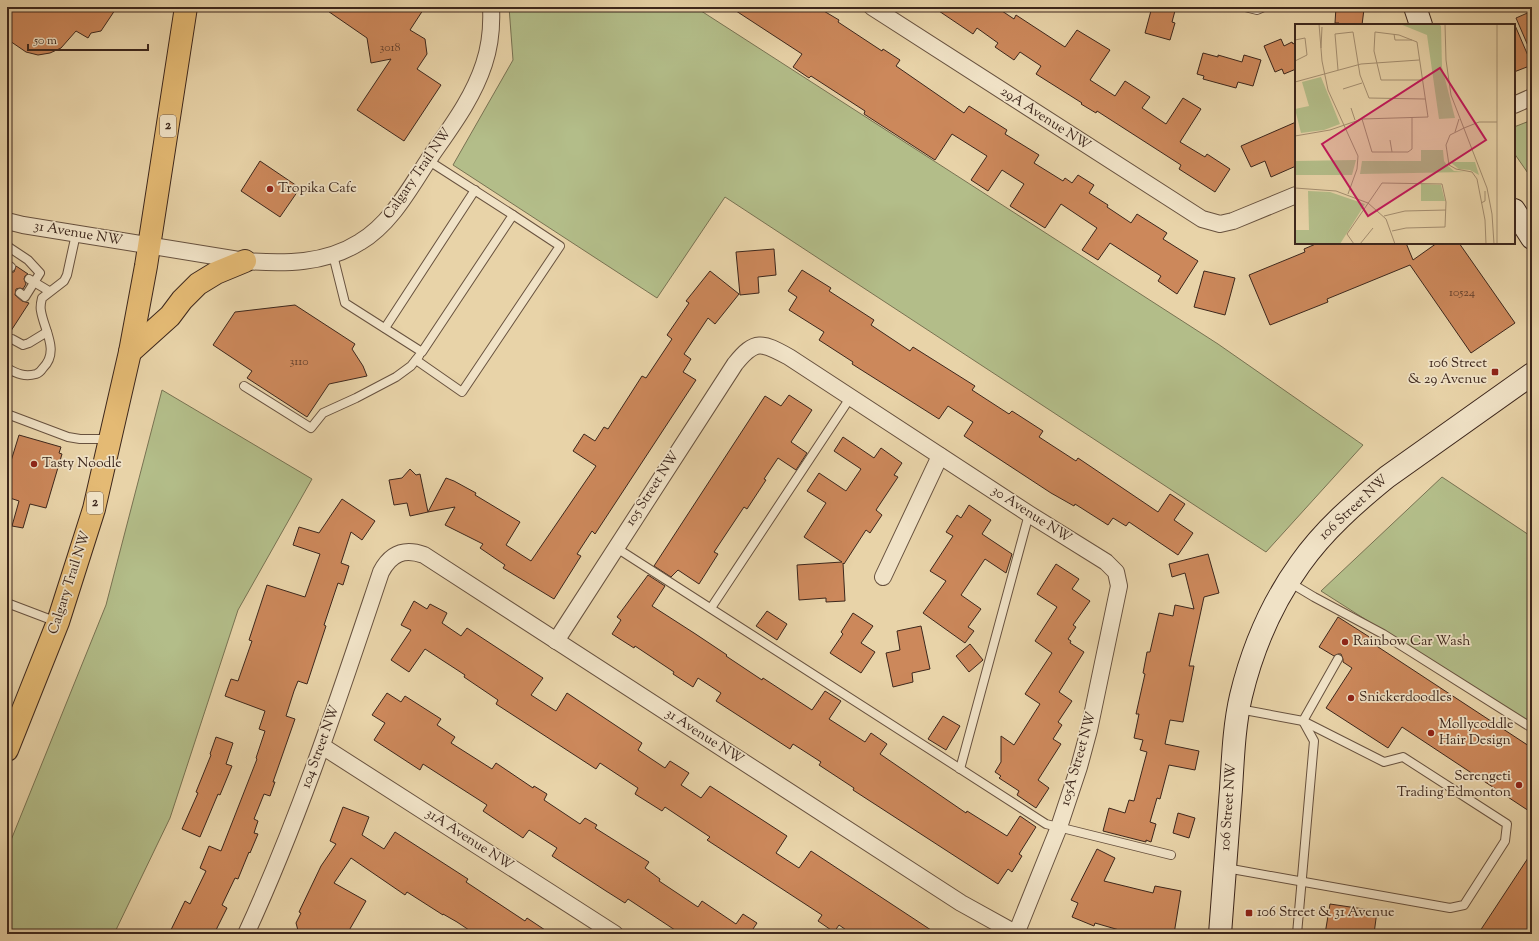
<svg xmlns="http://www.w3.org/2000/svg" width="1539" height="941" viewBox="0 0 1539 941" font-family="'Sorts Mill Goudy',serif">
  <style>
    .green { fill: #b3bd89; stroke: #787252 }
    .building { fill: #cc885b; stroke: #3d271c }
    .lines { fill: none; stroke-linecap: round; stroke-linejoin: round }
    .lane-casing { stroke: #68523f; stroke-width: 10 }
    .street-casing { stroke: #68523f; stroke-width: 18 }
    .secondary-casing { stroke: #3d271c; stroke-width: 24 }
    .highway-casing { stroke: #3d271c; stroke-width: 24 }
    .lane { stroke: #f0e2c6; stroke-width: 8 }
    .street { stroke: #f0e2c6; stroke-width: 16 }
    .secondary { stroke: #f0e2c6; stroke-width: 22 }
    .highway { stroke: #e4ba74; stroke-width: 22 }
    .poi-dot { fill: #8f2418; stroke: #f0e2c6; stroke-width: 1.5 }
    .labels { text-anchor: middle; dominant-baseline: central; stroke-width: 3.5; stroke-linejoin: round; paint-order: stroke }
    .number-label { font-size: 12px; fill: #613f2c }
    .shield { fill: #f0e2c6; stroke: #735f4f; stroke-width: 1 }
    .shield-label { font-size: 13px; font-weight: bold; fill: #3d271c }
    .street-label { font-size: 14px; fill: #3d271c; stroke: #f0e2c6 }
    .poi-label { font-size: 14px; fill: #3d271c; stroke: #f0e2c6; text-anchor: start }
    .inset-road { fill: none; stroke: #a48e70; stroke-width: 1 }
    .view { fill: #c2185b; fill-opacity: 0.15; stroke: #c2185b; stroke-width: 2 }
    .inset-edge { fill: none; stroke: #3d271c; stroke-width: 2 }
  </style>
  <rect width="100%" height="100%" fill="#e8d3a8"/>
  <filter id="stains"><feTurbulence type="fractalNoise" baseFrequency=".005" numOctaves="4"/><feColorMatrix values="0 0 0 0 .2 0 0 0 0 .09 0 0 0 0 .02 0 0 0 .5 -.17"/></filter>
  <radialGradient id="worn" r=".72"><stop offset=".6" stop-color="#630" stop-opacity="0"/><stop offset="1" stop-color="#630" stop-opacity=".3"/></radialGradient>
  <!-- green -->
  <g class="green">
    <polygon points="509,7 695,7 1218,344 1363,445 1266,552 725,197 657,298 453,165 513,60"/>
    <polygon points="1532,120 1532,179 1514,153 1514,127"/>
    <polygon points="162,390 312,479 238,610 170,818 114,934 7,934 7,850 106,605"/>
    <polygon points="1442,477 1532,537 1532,726 1321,591"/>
  </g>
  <!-- building -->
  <g class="building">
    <polygon points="7,7 117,7 101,31 91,33 88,38 76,31 61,48 50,53 38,55 26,52 7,39"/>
    <polygon points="322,7 425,7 410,30 425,39 427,54 417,69 441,85 404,141 357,110 391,59 371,63 367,38"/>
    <polygon points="730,7 817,7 839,20 838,22 882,51 883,49 900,60 896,66 964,113 969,106 1007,130 1005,134 1039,155 1034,163 1063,181 1065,178 1072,183 1078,175 1094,185 1089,193 1108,205 1107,207 1131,223 1137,214 1167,233 1163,239 1198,261 1177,294 1158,281 1161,276 1110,243 1098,260 1082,250 1097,228 1061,204 1045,228 1010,206 1024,184 1002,170 988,191 971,180 987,156 952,134 935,160 864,114 865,111 811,76 809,78 793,67 802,54"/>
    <polygon points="933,7 996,7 1014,19 1016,15 1065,47 1077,30 1110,50 1090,80 1115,96 1125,81 1150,97 1142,108 1166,124 1183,98 1201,109 1180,142 1205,157 1207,154 1230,169 1215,192 1179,169 1181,165 1097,111 1096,113 1081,104 1082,103 1036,74 1041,66 1020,52 1014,60 995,47 998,43 977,28 973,34"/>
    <polygon points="1152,7 1176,7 1172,22 1175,23 1170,40 1145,33"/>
    <polygon points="1336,7 1358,7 1364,9 1362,25 1339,25 1339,23 1335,23"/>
    <polygon points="1532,11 1532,55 1516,18"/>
    <polygon points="1514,23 1532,65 1514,72"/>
    <polygon points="1281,39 1284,46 1292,42 1293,44 1296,42 1296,69 1284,74 1282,69 1275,72 1264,46"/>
    <polygon points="1203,53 1218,57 1218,55 1242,62 1244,55 1261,60 1253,86 1238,82 1236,88 1203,79 1204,76 1197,74"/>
    <polygon points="1296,122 1296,166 1271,177 1265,161 1251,167 1241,146"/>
    <polygon points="260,161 300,188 280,217 241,191"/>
    <polygon points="1318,243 1406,243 1413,260 1437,243 1459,243 1515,323 1471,353 1410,265 1327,299 1328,302 1270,325 1249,275 1305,252 1304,249"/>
    <polygon points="774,249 776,275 758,277 759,293 740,295 736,252"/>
    <polygon points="16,266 28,274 25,276 24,279 26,284 23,289 20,288 16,289 15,295 22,301 29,303 7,337 7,273 8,272 14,272"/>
    <polygon points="802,270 831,288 829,291 874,320 871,325 910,351 913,347 975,386 972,390 1009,414 1012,411 1043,431 1039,437 1076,461 1078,458 1158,512 1170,494 1185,504 1174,520 1193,533 1178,555 1129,522 1126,526 1113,518 1108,525 1075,504 1074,506 1051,493 964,436 973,422 948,406 939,419 871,376 852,364 853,362 819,340 824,332 789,310 797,297 788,291"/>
    <polygon points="710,271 739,294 715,324 708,318 684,354 691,359 683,372 696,380 595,534 592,531 577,554 581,556 554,599 503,568 505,565 480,548 483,544 445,525 455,507 428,512 446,478 454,481 476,493 475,495 520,522 506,545 531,561 596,466 573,451 584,434 595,441 604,427 608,429 642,376 646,378 672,339 667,335 689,303 686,301"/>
    <polygon points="1204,271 1235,278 1225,315 1194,307"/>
    <polygon points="295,305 355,344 352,349 363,366 367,376 329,384 307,417 247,378 252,371 213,345 235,312"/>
    <polygon points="789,395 812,410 791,442 807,453 796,470 778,458 764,479 766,480 747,509 744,507 714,552 718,554 699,584 678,570 671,577 654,566 765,396 781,406"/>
    <polygon points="19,435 61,447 59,453 62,454 46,508 30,504 23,528 12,526 19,501 7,497 7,474"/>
    <polygon points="843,437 874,458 881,448 902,463 894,475 898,477 876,510 882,515 870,533 866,530 844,564 843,563 845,601 826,602 826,598 799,600 797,565 842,562 804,537 826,503 807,491 819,473 846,491 861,469 834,451"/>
    <polygon points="410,469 416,475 420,474 428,512 410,516 407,503 394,505 389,480 402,478"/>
    <polygon points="342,499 375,521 362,540 351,532 341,563 349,566 343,585 338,583 324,625 326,626 307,684 298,681 294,691 286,716 295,719 273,782 275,782 270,796 264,794 254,819 258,821 254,833 258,834 250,853 249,852 238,879 235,878 222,905 227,908 214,934 169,934 185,901 190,904 206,871 200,868 209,846 221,851 257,759 256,758 265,731 259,729 265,711 225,696 231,679 238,681 252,641 249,640 267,585 305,597 320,554 293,545 299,527 319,533"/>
    <polygon points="969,505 991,520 982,534 1012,554 1006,573 985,559 961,595 981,609 968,627 974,631 965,643 923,613 946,581 930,571 953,536 946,532 957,515 961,518"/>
    <polygon points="1208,554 1219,593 1204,597 1189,666 1194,666 1183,722 1170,720 1165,744 1199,751 1195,770 1169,765 1160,799 1157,798 1150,822 1156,824 1151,842 1146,840 1146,842 1103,831 1109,808 1125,813 1129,800 1134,801 1147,752 1140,750 1143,740 1134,738 1139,714 1136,714 1145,674 1143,673 1147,652 1150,652 1159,613 1173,616 1175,605 1194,609 1185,573 1172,577 1169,564"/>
    <polygon points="1056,564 1079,579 1072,589 1090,601 1073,625 1076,627 1068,639 1071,641 1070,643 1084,652 1059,692 1072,701 1058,722 1062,725 1053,739 1061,744 1038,780 1049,788 1036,808 1017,795 1019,791 999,778 1001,776 995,772 1001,762 1001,736 1014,745 1040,704 1025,694 1052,653 1035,641 1057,607 1037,594"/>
    <polygon points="648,575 665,586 652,606 694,633 727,655 726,656 762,680 763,678 812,710 825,691 841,701 829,719 865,742 871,733 887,744 880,754 966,813 967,811 1007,836 1020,816 1036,827 1019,854 1022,856 1012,872 1008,869 998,884 853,790 854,788 819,765 821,762 793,744 790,749 716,701 721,693 698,678 693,687 673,674 674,672 635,646 634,648 612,634 621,620 617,617"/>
    <polygon points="414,601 427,609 430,604 447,613 442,623 461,636 467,628 543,678 531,695 556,711 567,693 642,743 638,750 665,768 670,761 689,773 681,785 701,798 710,786 787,836 776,853 799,868 811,851 937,934 852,934 839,925 834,932 818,921 822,915 707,840 710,837 665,807 662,811 635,794 638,788 600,763 596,769 496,704 498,700 464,677 465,675 425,649 409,672 391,660 411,630 401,625"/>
    <polygon points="767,611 787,624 777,640 756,626"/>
    <polygon points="853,613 873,626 861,643 875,652 861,673 830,653 843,634 841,632"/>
    <polygon points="1338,617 1371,638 1369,641 1532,748 1532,813 1402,727 1388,748 1326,708 1352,668 1343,662 1343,659 1341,654 1338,654 1334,656 1319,647"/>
    <polygon points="921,626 930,669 912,673 913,682 893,687 886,653 900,650 897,631"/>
    <polygon points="970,644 983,660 969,672 956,656"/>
    <polygon points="387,693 401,702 405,696 441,719 437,725 455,737 451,743 492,769 496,763 533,788 534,786 547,794 544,800 580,824 585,818 597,825 595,828 649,862 645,868 660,879 659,881 698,907 702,901 736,924 743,914 757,923 753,929 760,934 681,934 628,899 625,903 606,891 552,856 557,848 529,830 523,838 483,811 487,805 423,764 420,770 374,740 385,723 372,715"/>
    <polygon points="943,716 960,726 946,750 928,739"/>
    <polygon points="216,737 233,743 226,764 232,766 220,795 218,794 200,837 182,829 198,793 196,792 211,755 210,754"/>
    <polygon points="343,807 369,817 362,835 384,849 395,832 468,879 466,882 525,921 527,918 551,934 475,934 457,922 443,914 443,915 407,892 405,895 351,858 334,883 366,901 347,934 299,934 296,923 301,913 299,912 321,866 336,844 330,841"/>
    <polygon points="1178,813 1195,818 1189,838 1173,833"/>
    <polygon points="1097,849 1115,858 1104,881 1153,893 1155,886 1181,891 1174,934 1133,934 1095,923 1094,926 1072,917 1078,903 1071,900"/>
    <polygon points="1532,852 1532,934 1478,934"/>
    <polygon points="1330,904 1377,911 1374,934 1325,934"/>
  </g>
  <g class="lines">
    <!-- lane casing -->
    <g class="lane-casing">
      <g id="lane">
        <polyline points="1245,7 1257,10 1264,7"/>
        <polyline points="7,246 28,260 40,273 25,297 20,293"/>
        <polyline points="333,255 345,303 422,352 513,215 429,161"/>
        <polyline points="7,264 11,267"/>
        <polyline points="29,279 49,291"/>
        <polyline points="385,328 475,190"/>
        <polyline points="12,339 23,345 29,343 47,332"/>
        <polyline points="416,360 462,392 560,246 513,215"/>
        <path d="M 7,368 C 17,374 25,377 36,374 C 39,373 41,371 43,368 C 60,351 44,330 41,311 C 40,307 41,302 42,298 L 64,281 L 67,275 L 76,234"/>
        <polyline points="244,386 311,428 323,413 356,398 396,377 411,366 419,356"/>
        <polyline points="7,414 68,437 80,439 109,439"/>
        <polyline points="615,547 1046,824 1171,855"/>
        <polyline points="1289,582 1314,597 1383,634 1532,728"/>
        <polyline points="7,603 57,622"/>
        <polyline points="711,608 850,398"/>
        <polyline points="1303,721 1338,659"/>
        <polyline points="960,769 1029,514"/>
        <polyline points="1226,868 1450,908 1464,905 1505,841 1507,824 1403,757 1384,762 1303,721 1239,709"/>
        <polyline points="1297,934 1314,741 1303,721"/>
      </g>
    </g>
    <!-- street casing -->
    <g class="street-casing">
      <g id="street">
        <polyline points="872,7 1202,219 1220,224 1233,221 1296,195"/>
        <polyline points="1514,105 1532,97"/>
        <path d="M 7,221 L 23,225 L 245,261 C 285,264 325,264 360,242 C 392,223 411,186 431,156 C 451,127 473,98 484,64 C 490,46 492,26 491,7"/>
        <polyline points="883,577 940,456"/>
        <path d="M 556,641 L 735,364 C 755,339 762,342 789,357 L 1029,514 L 1106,562 L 1116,572 L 1119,586 L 1089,730 L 1079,767 L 1059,827 L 1016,934"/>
        <polyline points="322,746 615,934"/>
        <path d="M 246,934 C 300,817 340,694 381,572 C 391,553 404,548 424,555 L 961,903 L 1017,934"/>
      </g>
    </g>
    <!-- secondary casing -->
    <g class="secondary-casing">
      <g id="secondary">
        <polyline points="1415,7 1421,25"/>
        <polyline points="1514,210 1532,238"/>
        <path d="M 1220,934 C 1224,886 1227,837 1231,789 C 1233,758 1234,726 1241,696 C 1252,650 1272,603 1300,564 C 1324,530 1355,503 1387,477 L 1532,374"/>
      </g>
    </g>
    <!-- highway casing -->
    <g class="highway-casing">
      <g id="highway">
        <polyline points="130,352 170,316 182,300 198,284 216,273 245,261"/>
        <polyline points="7,750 58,622 94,509 130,352 146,266 186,7"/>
      </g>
    </g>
    <!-- lane -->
    <use href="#lane" class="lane"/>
    <!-- street -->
    <use href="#street" class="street"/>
    <!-- secondary -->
    <use href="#secondary" class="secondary"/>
    <!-- highway -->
    <use href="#highway" class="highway"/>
  </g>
  <!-- markers -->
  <g class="poi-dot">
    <circle cx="270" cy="189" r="4"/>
    <rect x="1491" y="368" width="8" height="8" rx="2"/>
    <circle cx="34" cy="464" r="4"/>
    <circle cx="1345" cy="642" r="4"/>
    <circle cx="1351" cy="698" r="4"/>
    <circle cx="1431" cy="733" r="4"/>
    <circle cx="1519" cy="785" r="4"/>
    <rect x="1245" y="909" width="8" height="8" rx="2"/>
  </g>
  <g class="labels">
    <!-- number labels -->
    <g class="number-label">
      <text x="390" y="48">3018</text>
      <text x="1462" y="293">10524</text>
      <text x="299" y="362">3110</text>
    </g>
    <!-- shield labels -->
    <g class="shield">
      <rect x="160" y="115" width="16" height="22" rx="3"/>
      <rect x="87" y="492" width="16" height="22" rx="3"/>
    </g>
    <g class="shield-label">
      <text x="168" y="126">2</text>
      <text x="95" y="503">2</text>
    </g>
    <!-- street labels -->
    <g class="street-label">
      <text transform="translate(1045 119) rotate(33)">29A Avenue NW</text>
      <text transform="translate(418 174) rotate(-55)">Calgary Trail NW</text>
      <text transform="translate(78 234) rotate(10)">31 Avenue NW</text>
      <text transform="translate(653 489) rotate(-57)">105 Street NW</text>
      <text transform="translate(1354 508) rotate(-43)">106 Street NW</text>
      <text transform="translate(1031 515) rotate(33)">30 Avenue NW</text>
      <text transform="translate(70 583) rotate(-72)">Calgary Trail NW</text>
      <text transform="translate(704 737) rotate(33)">31 Avenue NW</text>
      <text transform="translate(321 747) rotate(-70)">104 Street NW</text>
      <text transform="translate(1079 759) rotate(-74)">105A Street NW</text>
      <text transform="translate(1229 807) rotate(-86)">106 Street NW</text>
      <text transform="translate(469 840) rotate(33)">31A Avenue NW</text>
    </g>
    <!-- poi labels -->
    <g class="poi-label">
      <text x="278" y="189">Tropika Cafe</text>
      <text x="1487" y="364" text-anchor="end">106 Street<tspan x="1487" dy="16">&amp; 29 Avenue</tspan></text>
      <text x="42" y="464">Tasty Noodle</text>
      <text x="1353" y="642">Rainbow Car Wash</text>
      <text x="1359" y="698">Snickerdoodles</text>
      <text x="1439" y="725">Mollycoddle<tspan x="1439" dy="16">Hair Design</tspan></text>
      <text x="1511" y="777" text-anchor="end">Serengeti<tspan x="1511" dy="16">Trading Edmonton</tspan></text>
      <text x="1257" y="913">106 Street &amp; 31 Avenue</text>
    </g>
  </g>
  <!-- overview -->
  <g transform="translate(1295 24)">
    <rect width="220" height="220" fill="#e8d3a8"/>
    <path d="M 105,0 L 144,0 L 146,2 L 147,43 L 160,94 L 144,95 L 132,11 ZM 26,53 L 45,100 L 29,106 L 6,109 L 0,85 L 14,82 L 7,58 ZM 126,126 L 148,126 L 149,137 L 152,141 L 159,147 L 171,148 L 65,150 L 67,137 L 126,137 ZM 61,136 L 57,151 L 0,151 L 0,137 ZM 155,138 L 180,138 L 184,151 L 175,146 L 164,145 ZM 126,160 L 146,161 L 150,177 L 126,177 ZM 13,167 L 35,168 L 70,180 L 45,220 L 0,220 L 0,206 L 14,206 Z" fill="#b3bd89"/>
    <path class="inset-road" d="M 24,0 L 27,37 L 33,66 L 63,132 L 62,145 L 53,170M 150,0 L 151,36 L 156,71 L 192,164 L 197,190 L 199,220M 99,10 L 100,16 L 117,16M 0,16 L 10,14 L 12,31 L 0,37M 26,24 L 27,3M 43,46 L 40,10 L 58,8 L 65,51 L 74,74 L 130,75M 0,58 L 66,40 L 124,36M 48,65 L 67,59M 56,84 L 60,96M 67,95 L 77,128 L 113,128 L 117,125 L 117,94M 160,108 L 164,95M 0,112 L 35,106 L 67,95 L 133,93 L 122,18 L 104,11 L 80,8 L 79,27 L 86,56 L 126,56M 95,116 L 97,128M 0,164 L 41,167 L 73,179 L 91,195 L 100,220M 186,179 L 190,177 L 190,167M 89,192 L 110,187 L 151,186M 59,220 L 52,210 L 87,159 L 147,160 L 151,178 L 150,203 L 111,204 L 97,207M 65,220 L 78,204M 191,220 L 190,196 L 182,155 L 177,148 L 161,145 L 154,141 L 151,121 L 155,111 L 169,104 L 184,98 L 202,98M 202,220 L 202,0"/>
    <path class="view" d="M 145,44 L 191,116 L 73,192 L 27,120 Z"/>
    <rect width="220" height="220" class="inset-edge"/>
  </g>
  <!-- margin -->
  <rect width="1539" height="941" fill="none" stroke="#e8d3a8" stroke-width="24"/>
  <rect x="8" y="8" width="1523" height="925" fill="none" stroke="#3d271c" stroke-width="2"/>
  <rect x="12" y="12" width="1515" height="917" fill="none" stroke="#3d271c"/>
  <!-- scale -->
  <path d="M28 44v6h120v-6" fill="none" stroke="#3d271c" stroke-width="2"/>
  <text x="34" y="44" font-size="12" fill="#3d271c" stroke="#f0e2c6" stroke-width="3" paint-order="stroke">50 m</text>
  <rect width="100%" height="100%" filter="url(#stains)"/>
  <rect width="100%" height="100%" fill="url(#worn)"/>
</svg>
